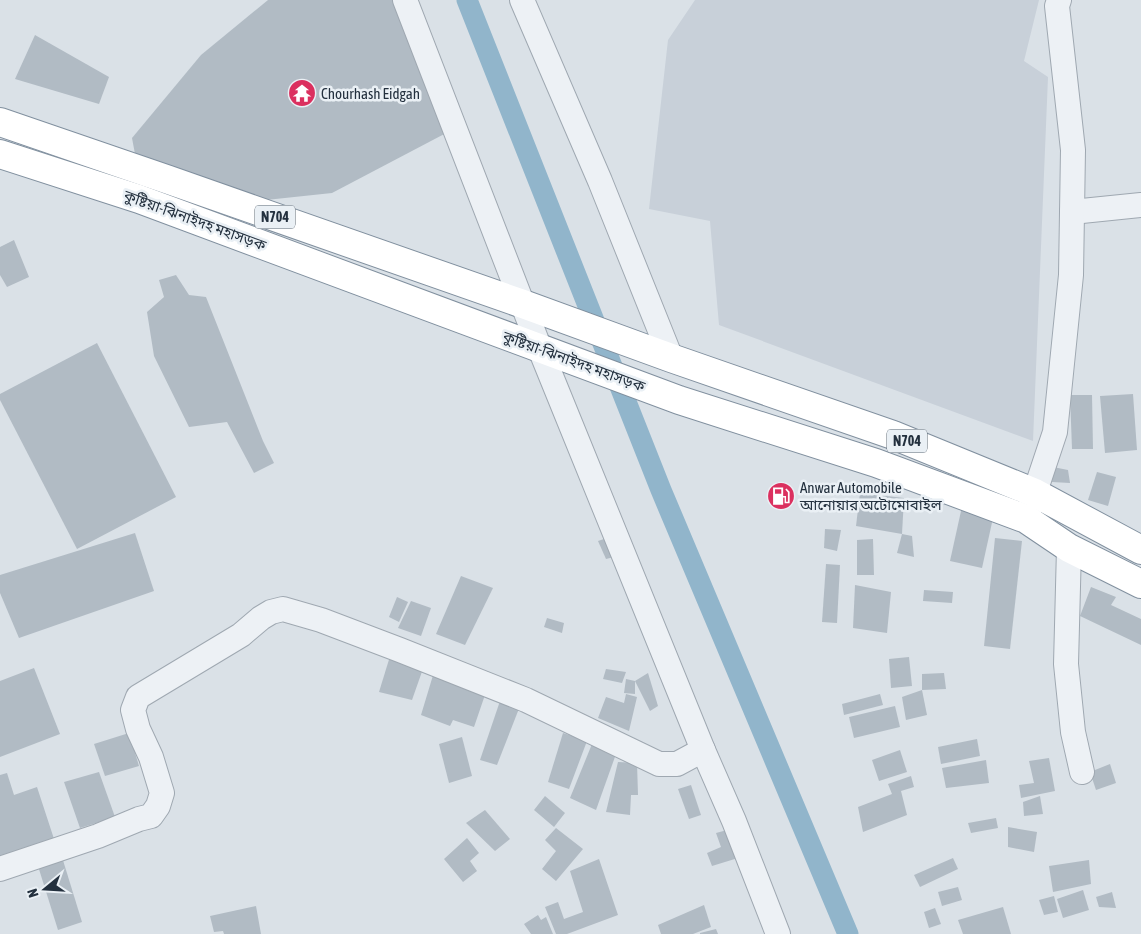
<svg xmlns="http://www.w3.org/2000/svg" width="1141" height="934" viewBox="0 0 1141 934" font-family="'Asap Condensed','Noto Sans Bengali',sans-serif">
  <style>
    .built { fill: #c8d0d9 }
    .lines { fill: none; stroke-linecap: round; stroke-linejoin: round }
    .canal { stroke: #91b5cb; stroke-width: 21 }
    .building { fill: #b1bbc4 }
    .minor-casing { stroke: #9fa8b1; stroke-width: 26 }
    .highway-casing { stroke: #81909f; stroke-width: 30 }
    .minor { stroke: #edf1f5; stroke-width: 24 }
    .highway { stroke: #fff; stroke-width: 28 }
    .labels { text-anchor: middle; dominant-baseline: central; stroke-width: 5; stroke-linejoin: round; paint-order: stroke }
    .shield { fill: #eaf0f5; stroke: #5f6a75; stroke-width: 1 }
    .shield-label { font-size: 14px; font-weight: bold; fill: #23303e }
    .poi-label { font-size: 15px; fill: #23303e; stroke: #eaf0f5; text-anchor: start }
    .street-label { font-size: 15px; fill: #23303e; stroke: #eaf0f5 }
  </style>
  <rect width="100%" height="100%" fill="#dae1e7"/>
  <!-- built -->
  <polygon class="built" points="695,0 1039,0 1024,61 1048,77 1033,441 719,325 710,221 649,209 668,40"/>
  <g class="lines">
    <!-- canal -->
    <polyline class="canal" points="467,0 661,490 848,934"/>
  </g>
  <!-- building -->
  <g class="building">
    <polygon points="268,0 397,0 450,131 332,193 266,200 135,154 132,138 201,55"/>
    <polygon points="35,35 109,77 99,104 15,79"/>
    <polygon points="14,240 29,277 7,287 0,275 0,247"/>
    <polygon points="176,275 189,295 206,297 263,441 274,463 254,473 227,422 189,427 154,356 147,312 164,297 159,280"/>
    <polygon points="97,343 176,497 77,549 0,400 0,394"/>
    <polygon points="1133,394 1137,450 1105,453 1100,396"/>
    <polygon points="1070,395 1092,395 1093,449 1072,449"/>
    <polygon points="1053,467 1068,470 1070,483 1052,482"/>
    <polygon points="1097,472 1116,477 1108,506 1088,500"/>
    <polygon points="860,493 904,498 902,534 856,526"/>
    <polygon points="963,502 993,518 982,568 950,561"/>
    <polygon points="825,529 841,530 837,551 824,548"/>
    <polygon points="135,533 154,591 19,638 0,593 0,575"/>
    <polygon points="902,534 912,536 914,557 897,553"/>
    <polygon points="607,538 614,557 606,559 598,541"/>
    <polygon points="995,538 1022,541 1010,649 984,646"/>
    <polygon points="873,539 874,575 857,575 857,540"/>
    <polygon points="826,564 840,565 837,623 822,622"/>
    <polygon points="461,576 493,588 465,645 436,634"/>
    <polygon points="855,585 891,592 887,633 853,628"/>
    <polygon points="1091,587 1116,597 1111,605 1141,619 1141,645 1080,616"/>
    <polygon points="924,590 953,592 952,603 923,601"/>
    <polygon points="397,597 408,602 399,622 389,617"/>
    <polygon points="411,601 431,608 421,636 398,628"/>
    <polygon points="547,618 564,623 562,633 544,627"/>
    <polygon points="391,653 425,663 412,700 379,692"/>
    <polygon points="909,657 912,686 891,688 889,659"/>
    <polygon points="34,668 60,734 0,757 0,681"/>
    <polygon points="606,669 626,672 622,683 603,679"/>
    <polygon points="434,672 486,692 474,727 453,720 450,726 421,715"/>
    <polygon points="648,673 658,706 650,711 635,681"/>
    <polygon points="944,673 946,689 922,690 922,674"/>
    <polygon points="626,679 635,681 635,694 624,693"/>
    <polygon points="922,690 927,715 906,720 902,697"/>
    <polygon points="626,694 637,697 629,731 598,718 606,697 624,703"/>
    <polygon points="880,694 883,705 844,715 842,704"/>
    <polygon points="500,701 520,706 497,765 480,760"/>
    <polygon points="895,706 900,727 854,738 849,717"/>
    <polygon points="129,733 139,766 105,776 94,744"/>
    <polygon points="563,733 587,741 569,789 548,782"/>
    <polygon points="462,737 472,776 449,783 439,744"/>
    <polygon points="977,739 980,756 941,764 938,747"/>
    <polygon points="592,744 616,754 596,810 570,798"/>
    <polygon points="900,750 907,772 879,781 872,760"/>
    <polygon points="1049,758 1055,791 1021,798 1019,785 1034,783 1029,761"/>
    <polygon points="986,760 989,783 946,788 942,768"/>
    <polygon points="618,762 637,763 638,795 631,795 630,815 606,812"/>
    <polygon points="1110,764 1116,783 1096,790 1090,772"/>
    <polygon points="99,772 115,817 80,828 64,782"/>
    <polygon points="7,773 14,795 37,787 55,842 0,859 0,775"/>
    <polygon points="911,776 914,787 901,791 907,815 863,832 858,807 892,794 888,784"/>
    <polygon points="691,785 701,815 689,819 678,789"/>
    <polygon points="545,796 565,813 554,827 534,810"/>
    <polygon points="1040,796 1043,814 1024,816 1023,802"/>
    <polygon points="485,810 510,839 495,851 466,823"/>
    <polygon points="996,818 998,828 971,833 968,823"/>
    <polygon points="1008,827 1037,832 1034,852 1008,847"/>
    <polygon points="556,828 583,849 556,881 542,869 556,851 545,840"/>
    <polygon points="731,829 738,858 712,866 707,853 721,847 716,833"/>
    <polygon points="467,838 479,853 470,861 477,871 463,882 444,859"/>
    <polygon points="62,857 82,922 58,930 38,866"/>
    <polygon points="953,858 958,869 920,887 914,875"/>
    <polygon points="599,859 618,915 567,934 556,934 545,907 558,902 564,919 583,912 570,871"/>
    <polygon points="1089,860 1091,884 1053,892 1049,866"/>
    <polygon points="958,887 962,900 942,906 938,892"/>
    <polygon points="1083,890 1089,910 1063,918 1057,899"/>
    <polygon points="1112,892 1116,908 1099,907 1096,897"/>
    <polygon points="1054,896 1058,912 1044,915 1039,900"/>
    <polygon points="704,905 711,927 693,934 661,934 658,925"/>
    <polygon points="256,906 261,934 224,934 223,931 214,932 210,916"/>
    <polygon points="1003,907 1011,934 963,934 958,920"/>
    <polygon points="935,908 941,924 929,928 924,912"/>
    <polygon points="538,915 541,920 546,917 553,934 531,934 524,924"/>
    <polygon points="716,929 718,934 700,934 700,933"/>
  </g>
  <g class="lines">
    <!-- minor casing -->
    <g class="minor-casing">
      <g id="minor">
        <polyline points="405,0 540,349 703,750 734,821 778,934"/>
        <polyline points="522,0 600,181 671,358"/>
        <polyline points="1072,212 1141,205"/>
        <polyline points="1029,510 1055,432 1071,275 1073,150 1057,6 1059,0"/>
        <polyline points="1069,548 1066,664 1073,732 1082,772"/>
        <polyline points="0,869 98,836 139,819 151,816 158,806 162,793 151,757 138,729 133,710 138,697 241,635 261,618 271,612 283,609 321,620 400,650 526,700 659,764 677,764 703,750"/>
      </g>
    </g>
    <!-- highway casing -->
    <g class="highway-casing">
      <g id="highway">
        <polyline points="0,122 169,180 523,304 671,358 893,435 1035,493 1141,550"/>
        <polyline points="0,154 139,199 679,400 876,463 1026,519 1069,548 1141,584"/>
      </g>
    </g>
    <!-- minor -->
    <use href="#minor" class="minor"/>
    <!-- highway -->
    <use href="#highway" class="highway"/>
  </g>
  <!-- icons -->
  <defs>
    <g id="temple-disc" transform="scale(1.4375)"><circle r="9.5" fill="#db305f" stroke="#eaf0f5"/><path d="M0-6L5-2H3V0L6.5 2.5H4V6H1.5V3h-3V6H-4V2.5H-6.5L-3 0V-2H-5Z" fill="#fff"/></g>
    <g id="fuel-disc" transform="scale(1.4375)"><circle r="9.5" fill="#db305f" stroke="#eaf0f5"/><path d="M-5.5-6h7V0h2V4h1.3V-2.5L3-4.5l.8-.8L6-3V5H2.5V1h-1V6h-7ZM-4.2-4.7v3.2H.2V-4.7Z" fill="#fff"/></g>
  </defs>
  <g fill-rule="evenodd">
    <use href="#temple-disc" x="302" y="93"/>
    <use href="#fuel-disc" x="781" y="496"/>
  </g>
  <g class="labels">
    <!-- shield labels -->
    <g class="shield">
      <rect x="255" y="205.5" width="40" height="23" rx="4"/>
      <rect x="887" y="429.5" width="40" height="23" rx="4"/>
    </g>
    <g class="shield-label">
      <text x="275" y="217">N704</text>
      <text x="907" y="441">N704</text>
    </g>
    <!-- poi labels -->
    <g class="poi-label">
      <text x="321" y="93">Chourhash Eidgah</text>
      <text x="800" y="487">Anwar Automobile<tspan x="800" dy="17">আনোয়ার অটোমোবাইল</tspan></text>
    </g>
    <!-- street labels -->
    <g class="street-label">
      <text transform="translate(195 220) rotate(20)">কুষ্টিয়া-ঝিনাইদহ মহাসড়ক</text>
      <text transform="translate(574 361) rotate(20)">কুষ্টিয়া-ঝিনাইদহ মহাসড়ক</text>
    </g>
  </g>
  <!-- north arrow -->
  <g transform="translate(45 889) rotate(252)" stroke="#eaf0f5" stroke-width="4" paint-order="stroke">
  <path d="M0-4L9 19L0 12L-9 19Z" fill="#23303e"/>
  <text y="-8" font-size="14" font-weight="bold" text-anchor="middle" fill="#23303e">N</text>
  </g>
</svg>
